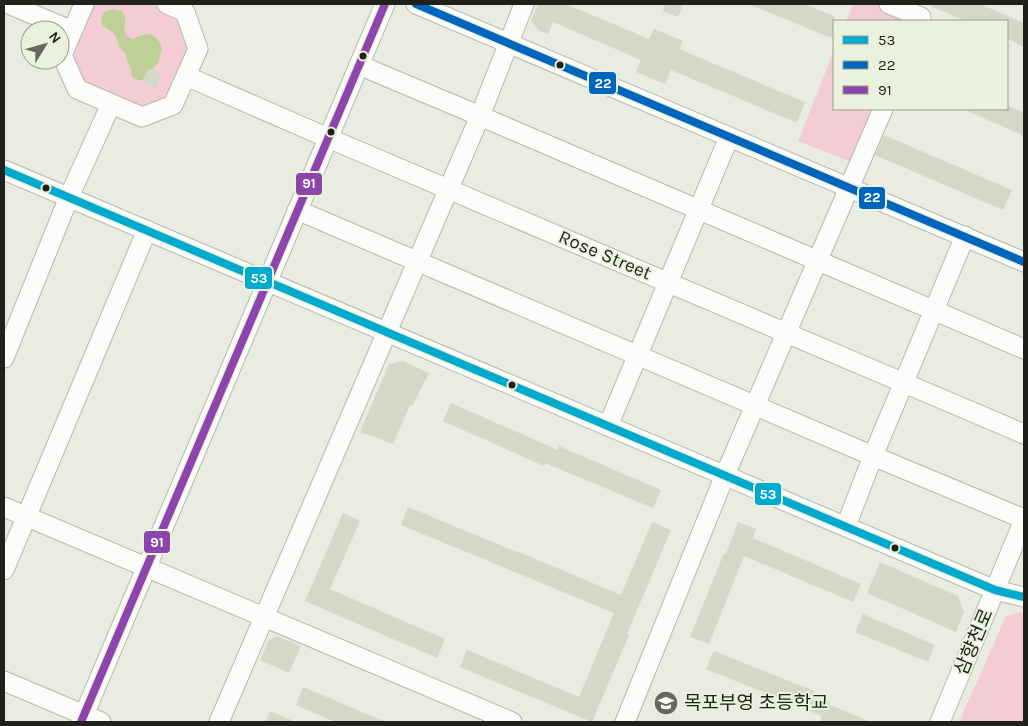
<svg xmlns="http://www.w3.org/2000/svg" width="1028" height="726" viewBox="0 0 1028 726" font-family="Karla,'Noto Sans KR',sans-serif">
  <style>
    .green { fill: #f4ccd4 }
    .water { fill: #bfcf98 }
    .building { fill: #d3d9c6 }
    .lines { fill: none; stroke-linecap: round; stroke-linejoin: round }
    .minor-casing { stroke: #b5b8af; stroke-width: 21 }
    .minor { stroke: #fcfcfa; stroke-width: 19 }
    .bus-1-casing { stroke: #eaf1dc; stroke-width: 11 }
    .bus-2-casing { stroke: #eaf1dc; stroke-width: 11 }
    .bus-3-casing { stroke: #eaf1dc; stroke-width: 11 }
    .bus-1 { stroke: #00a9ce; stroke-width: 8 }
    .bus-2 { stroke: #0065bd; stroke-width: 8 }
    .bus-3 { stroke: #8e44ad; stroke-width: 8 }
    .bus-dot { fill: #1f211a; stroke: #eaf1dc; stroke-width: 2 }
    .labels { text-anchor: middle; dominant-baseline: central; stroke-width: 4; stroke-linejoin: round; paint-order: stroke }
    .street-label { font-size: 19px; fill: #1f211a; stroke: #eaf1dc }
    .poi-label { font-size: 19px; fill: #1f211a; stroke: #eaf1dc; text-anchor: start }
    .line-badge { stroke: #eaf1dc; stroke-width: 2 }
    .badge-label { font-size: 14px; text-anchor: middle; font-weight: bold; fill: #fff }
  </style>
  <rect width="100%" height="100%" fill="#e9ece1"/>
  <!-- green -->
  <g class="green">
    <polygon points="91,4 152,4 183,17 193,48 167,103 143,112 81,86 68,55"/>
    <polygon points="853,4 878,4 906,14 911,21 846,21"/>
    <polygon points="834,51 834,109 874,109 851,162 798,141"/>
    <polygon points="1020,612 1024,613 1024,722 959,722 1006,616"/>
  </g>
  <!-- water -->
  <path class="water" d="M 113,9 L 122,11 C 126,18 126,21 124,29 L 127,36 L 133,39 C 147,32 154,31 162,47 C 160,57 159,68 148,70 L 143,80 L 138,80 L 132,77 L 131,70 L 126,58 L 126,54 C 124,52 122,50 120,48 C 117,43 117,37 113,33 C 106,26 102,29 101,18 L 104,12 Z"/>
  <!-- building -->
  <g class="building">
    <polygon points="538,4 566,4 649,39 654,29 683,41 679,49 805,102 797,123 671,70 665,84 636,72 641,60 553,22 548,34 538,30 531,20"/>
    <polygon points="665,4 683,4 678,17 663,11"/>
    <polygon points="749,4 804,4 834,16 834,31 831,38"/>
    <polygon points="926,4 980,4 1024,23 1024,47 1007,39 1007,21 966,21"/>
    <polygon points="148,69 161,74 156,88 143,83"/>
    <polygon points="1007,105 1024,113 1024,136 963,109 1007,109"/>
    <polygon points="884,135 1012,190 1003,210 875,155"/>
    <polygon points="403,361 429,373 412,406 410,405 393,444 360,432 389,364"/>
    <polygon points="451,403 558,450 559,446 661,490 653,508 545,463 544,466 443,421"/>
    <polygon points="408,507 519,553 519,552 621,595 652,522 671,530 627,634 629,635 592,722 460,667 467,650 579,697 614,613 401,525"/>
    <polygon points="343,513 360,521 330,589 445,639 437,658 305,601"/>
    <polygon points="738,522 756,529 753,538 861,584 853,602 744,556 709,644 690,637 724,553 726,554"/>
    <polygon points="880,562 958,596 964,612 956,632 867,593"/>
    <polygon points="863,614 935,645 928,662 855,632"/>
    <polygon points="277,636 301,646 289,673 260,660 269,640"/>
    <polygon points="714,651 814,691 812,695 830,703 830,705 871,722 827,722 820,720 822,716 706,669"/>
    <polygon points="303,687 386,722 335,722 296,705"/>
    <polygon points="270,711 296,722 265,722"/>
  </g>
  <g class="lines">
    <!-- minor casing -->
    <g class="minor-casing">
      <g id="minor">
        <polyline points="9,4 72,31"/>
        <polyline points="84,4 62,55 77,89 142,117 173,105 198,49 185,12 167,4"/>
        <polyline points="416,4 1024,262"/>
        <polyline points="889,4 921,17"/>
        <polyline points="359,65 480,116 1024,349"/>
        <polyline points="186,76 328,138 1024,434"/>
        <polyline points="4,170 995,590 1024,597"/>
        <polyline points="297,210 873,456 1024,519"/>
        <polyline points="4,358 69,197 111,104"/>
        <polyline points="608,426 729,137"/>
        <polyline points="4,507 512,722"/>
        <polyline points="846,526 873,456 965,236"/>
        <polyline points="4,570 147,230"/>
        <polyline points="4,681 101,722"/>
        <polyline points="81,722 385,4"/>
        <polyline points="219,722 480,116 524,4"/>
        <polyline points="625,722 725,475 883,109"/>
        <polyline points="940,722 1024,520"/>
      </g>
    </g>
    <!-- minor -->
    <use href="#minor" class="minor"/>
    <!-- bus-1 casing -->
    <g class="bus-1-casing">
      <polyline id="bus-1" points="4,170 995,590 1024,597"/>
    </g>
    <!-- bus-2 casing -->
    <g class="bus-2-casing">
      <polyline id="bus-2" points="416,4 1024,262"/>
    </g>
    <!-- bus-3 casing -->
    <g class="bus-3-casing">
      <polyline id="bus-3" points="81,722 385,4"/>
    </g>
    <!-- bus-1 -->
    <use href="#bus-1" class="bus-1"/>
    <!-- bus-2 -->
    <use href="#bus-2" class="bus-2"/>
    <!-- bus-3 -->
    <use href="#bus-3" class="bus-3"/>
  </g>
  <!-- icons -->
  <defs>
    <g id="school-disc" transform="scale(1.25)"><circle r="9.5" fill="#666860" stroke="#eaf1dc"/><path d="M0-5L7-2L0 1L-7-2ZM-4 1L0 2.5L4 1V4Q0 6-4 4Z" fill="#fff"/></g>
  </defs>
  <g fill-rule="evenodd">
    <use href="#school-disc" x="666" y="703"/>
  </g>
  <!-- markers -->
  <g class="bus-dot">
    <circle cx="363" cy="56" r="4.5"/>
    <circle cx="560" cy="65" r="4.5"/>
    <circle cx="331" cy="132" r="4.5"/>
    <circle cx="46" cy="188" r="4.5"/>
    <circle cx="512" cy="385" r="4.5"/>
    <circle cx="895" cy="548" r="4.5"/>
  </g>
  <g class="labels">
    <!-- street labels -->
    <g class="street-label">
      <text transform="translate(605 255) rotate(23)">Rose Street</text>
      <text transform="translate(974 642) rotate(-67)">삼향천로</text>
    </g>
    <!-- poi labels -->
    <g class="poi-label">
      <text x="684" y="703">목포부영 초등학교</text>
    </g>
  </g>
  <g class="line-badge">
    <rect x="588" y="71" width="29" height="24" rx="5" fill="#0065bd"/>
    <rect x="295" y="172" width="28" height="24" rx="5" fill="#8e44ad"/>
    <rect x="858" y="186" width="28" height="24" rx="5" fill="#0065bd"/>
    <rect x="244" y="266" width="29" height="24" rx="5" fill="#00a9ce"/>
    <rect x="754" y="482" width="28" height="24" rx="5" fill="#00a9ce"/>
    <rect x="143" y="530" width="28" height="24" rx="5" fill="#8e44ad"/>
  </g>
  <g class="badge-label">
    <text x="603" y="88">22</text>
    <text x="309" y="188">91</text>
    <text x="872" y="202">22</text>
    <text x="259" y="283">53</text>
    <text x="768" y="499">53</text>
    <text x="157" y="547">91</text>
  </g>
  <!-- border -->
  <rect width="1028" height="726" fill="none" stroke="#1f211a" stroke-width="10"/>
  <!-- legend -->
  <rect x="833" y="20" width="175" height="90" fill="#eaf1dc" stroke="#999e8e"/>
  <rect x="843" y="36" width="25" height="8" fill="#00a9ce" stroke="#999e8e"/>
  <text x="878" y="45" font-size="15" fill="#1f211a">53</text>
  <rect x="843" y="61" width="25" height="8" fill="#0065bd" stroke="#999e8e"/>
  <text x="878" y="70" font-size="15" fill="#1f211a">22</text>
  <rect x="843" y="86" width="25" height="8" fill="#8e44ad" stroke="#999e8e"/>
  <text x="878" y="95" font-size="15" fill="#1f211a">91</text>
  <!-- north arrow -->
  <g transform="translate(45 45) rotate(53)"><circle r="24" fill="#eaf1dc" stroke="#999e8e"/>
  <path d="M0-4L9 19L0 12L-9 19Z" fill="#666860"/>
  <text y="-8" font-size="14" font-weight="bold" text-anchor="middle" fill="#1f211a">N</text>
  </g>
</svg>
